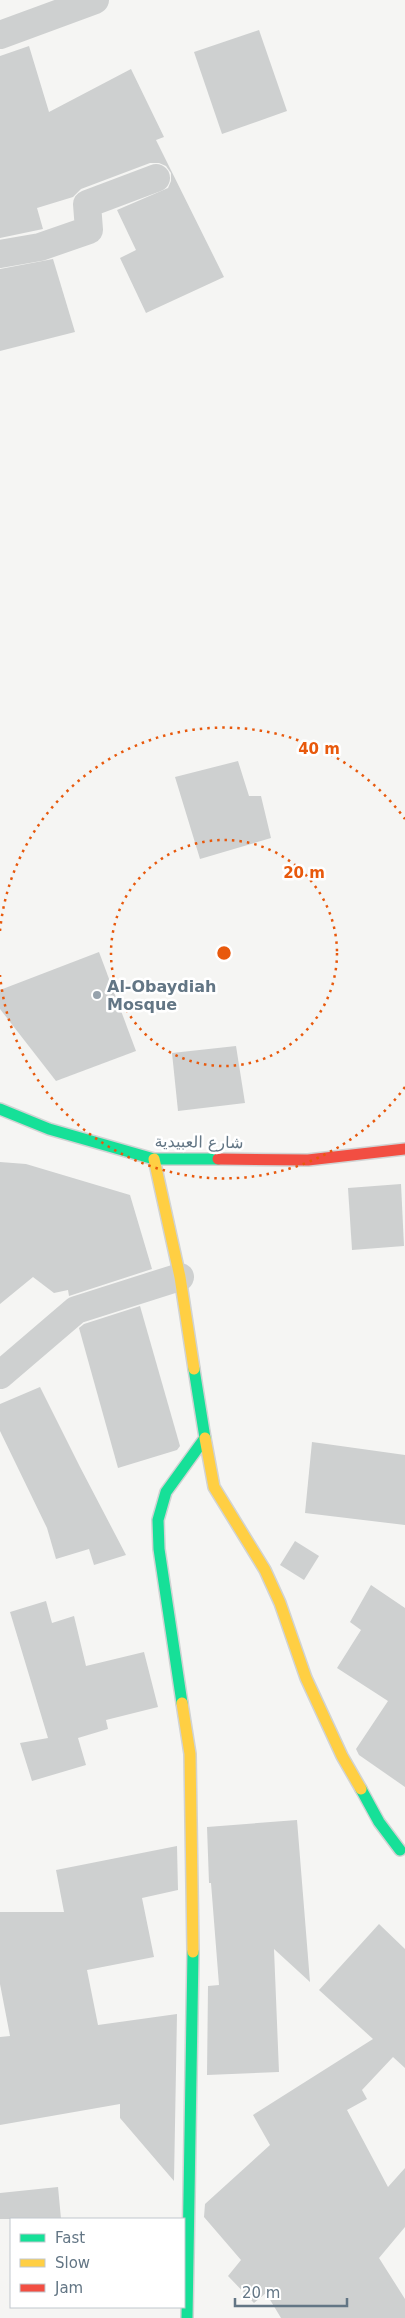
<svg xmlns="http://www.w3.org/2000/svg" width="405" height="2318" viewBox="0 0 405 2318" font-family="'DejaVu Sans',Vazirmatn,sans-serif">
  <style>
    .building { fill: #ced0d0 }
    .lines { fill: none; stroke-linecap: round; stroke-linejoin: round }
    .fast-casing { stroke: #d1d3d3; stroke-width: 14 }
    .slow-casing { stroke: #d1d3d3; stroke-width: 14 }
    .jam-casing { stroke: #d1d3d3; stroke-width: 14 }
    .street { stroke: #ced0d0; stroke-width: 28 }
    .fast { stroke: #16e098; stroke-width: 11 }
    .slow { stroke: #ffcf43; stroke-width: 11 }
    .jam { stroke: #f24e42; stroke-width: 11 }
    .ring { fill: none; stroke: #e8590c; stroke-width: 2.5; stroke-dasharray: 2.5 5 }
    .poi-dot { fill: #96a2ac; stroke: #fff; stroke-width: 2 }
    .labels { text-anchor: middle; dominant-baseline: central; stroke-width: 5; stroke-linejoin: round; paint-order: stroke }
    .poi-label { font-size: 16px; font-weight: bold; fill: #637685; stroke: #fff; text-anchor: start }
    .street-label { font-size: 16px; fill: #637685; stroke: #fff }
    .centre { fill: #e8590c; stroke: #fff; stroke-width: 2.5 }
    .ring-label { font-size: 15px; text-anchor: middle; font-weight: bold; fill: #e8590c; stroke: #fff; stroke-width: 5; stroke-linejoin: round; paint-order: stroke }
  </style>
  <rect width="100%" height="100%" fill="#f5f5f3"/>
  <!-- building -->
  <g class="building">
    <polygon points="259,30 287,111 222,134 194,52"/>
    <polygon points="29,46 49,112 131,69 164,137 156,140 224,277 146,313 120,258 136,250 117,210 168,188 171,181 171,173 166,166 159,163 150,163 81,189 73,197 37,208 43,229 0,238 0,56"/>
    <polygon points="53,259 75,332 0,351 0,269"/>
    <polygon points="238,761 249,796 261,796 271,838 200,859 175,777"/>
    <polygon points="99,952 136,1051 56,1081 0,1009 0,990"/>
    <polygon points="236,1046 245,1103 178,1111 172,1053"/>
    <polygon points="0,1162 26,1164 130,1195 152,1269 69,1296 68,1290 54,1293 33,1277 0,1304"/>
    <polygon points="401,1184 404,1246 352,1250 348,1188"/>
    <polygon points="140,1306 180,1446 177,1450 118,1468 79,1328 84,1324"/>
    <polygon points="40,1387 80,1467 126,1555 94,1565 89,1549 56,1559 47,1528 0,1431 0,1404"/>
    <polygon points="312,1442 405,1455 405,1525 305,1513"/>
    <polygon points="295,1541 319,1556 304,1580 280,1565"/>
    <polygon points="371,1585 405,1608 405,1787 359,1755 356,1749 388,1701 337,1668 361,1630 350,1622"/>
    <polygon points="46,1601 52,1623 74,1616 86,1666 144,1652 158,1707 106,1720 108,1729 78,1738 86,1765 32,1781 20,1743 48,1738 10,1612"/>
    <polygon points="297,1820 310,1982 274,1949 279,2072 207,2075 208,1986 219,1985 211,1883 209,1883 207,1827"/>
    <polygon points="177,1846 178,1890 142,1898 154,1957 87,1970 98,2025 177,2014 174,2181 120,2118 120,2104 0,2125 0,2037 10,2036 0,1984 0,1912 64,1912 56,1870"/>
    <polygon points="379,1924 405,1949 405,2068 393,2057 362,2090 367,2099 347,2110 388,2187 405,2168 405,2227 379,2258 405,2299 405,2318 281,2318 266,2293 254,2303 228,2276 241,2260 204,2217 205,2204 270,2145 253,2115 373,2039 319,1990"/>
    <polygon points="58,2187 61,2219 0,2219 0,2193"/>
  </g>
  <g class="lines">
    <!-- fast casing -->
    <g class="fast-casing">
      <g id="fast">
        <polyline points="0,1109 49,1129 154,1159 218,1159"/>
        <polyline points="182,1703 159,1549 158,1520 166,1492 205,1438 194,1369"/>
        <polyline points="361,1789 379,1822 400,1850"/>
        <polyline points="187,2318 193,1952"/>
      </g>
    </g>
    <!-- slow casing -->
    <g class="slow-casing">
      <g id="slow">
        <polyline points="154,1159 180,1277 194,1369"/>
        <polyline points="205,1438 214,1487 265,1570 280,1603 306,1678 342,1756 361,1789"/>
        <polyline points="182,1703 190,1754 193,1952"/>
      </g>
    </g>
    <!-- jam casing -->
    <g class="jam-casing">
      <polyline id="jam" points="218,1159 308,1160 405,1149"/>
    </g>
    <!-- street -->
    <g class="street">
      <polyline points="0,35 95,0"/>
      <polyline points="0,254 40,247 89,230 87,204 156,178"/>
      <polyline points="0,1375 76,1310 180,1277"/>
    </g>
    <!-- fast -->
    <use href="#fast" class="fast"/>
    <!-- slow -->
    <use href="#slow" class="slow"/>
    <!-- jam -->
    <use href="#jam" class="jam"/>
  </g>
  <!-- distance rings -->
  <g class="ring">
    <circle cx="224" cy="953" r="113"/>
    <path d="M405 1087A225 225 0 0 1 0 975M0 931A225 225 0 0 1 405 819"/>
  </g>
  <!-- markers -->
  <circle class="poi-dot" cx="97" cy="995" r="5"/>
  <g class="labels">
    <!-- poi labels -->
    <g class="poi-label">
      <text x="107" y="986">Al-Obaydiah<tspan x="107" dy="18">Mosque</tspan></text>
    </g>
    <!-- street labels -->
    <g class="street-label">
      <text transform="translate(199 1142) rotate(1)">شارع العبيدية</text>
    </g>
  </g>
  <circle cx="224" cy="953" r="8" class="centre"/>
  <g class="ring-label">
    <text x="319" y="754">40 m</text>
    <text x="304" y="878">20 m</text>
  </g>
  <!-- legend -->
  <rect x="10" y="2218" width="175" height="90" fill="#ffffff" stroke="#c1c8ce"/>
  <rect x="20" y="2234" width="25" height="8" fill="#16e098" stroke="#c1c8ce"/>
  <text x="55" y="2243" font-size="15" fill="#637685">Fast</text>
  <rect x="20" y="2259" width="25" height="8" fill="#ffcf43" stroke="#c1c8ce"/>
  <text x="55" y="2268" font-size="15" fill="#637685">Slow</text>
  <rect x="20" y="2284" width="25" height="8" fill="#f24e42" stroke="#c1c8ce"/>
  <text x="55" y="2293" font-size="15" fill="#637685">Jam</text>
  <!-- scale -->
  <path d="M235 2298v8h112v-8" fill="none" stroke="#637685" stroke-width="2.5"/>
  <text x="242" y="2298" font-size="15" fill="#637685" stroke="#ffffff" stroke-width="4" paint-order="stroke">20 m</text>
</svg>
